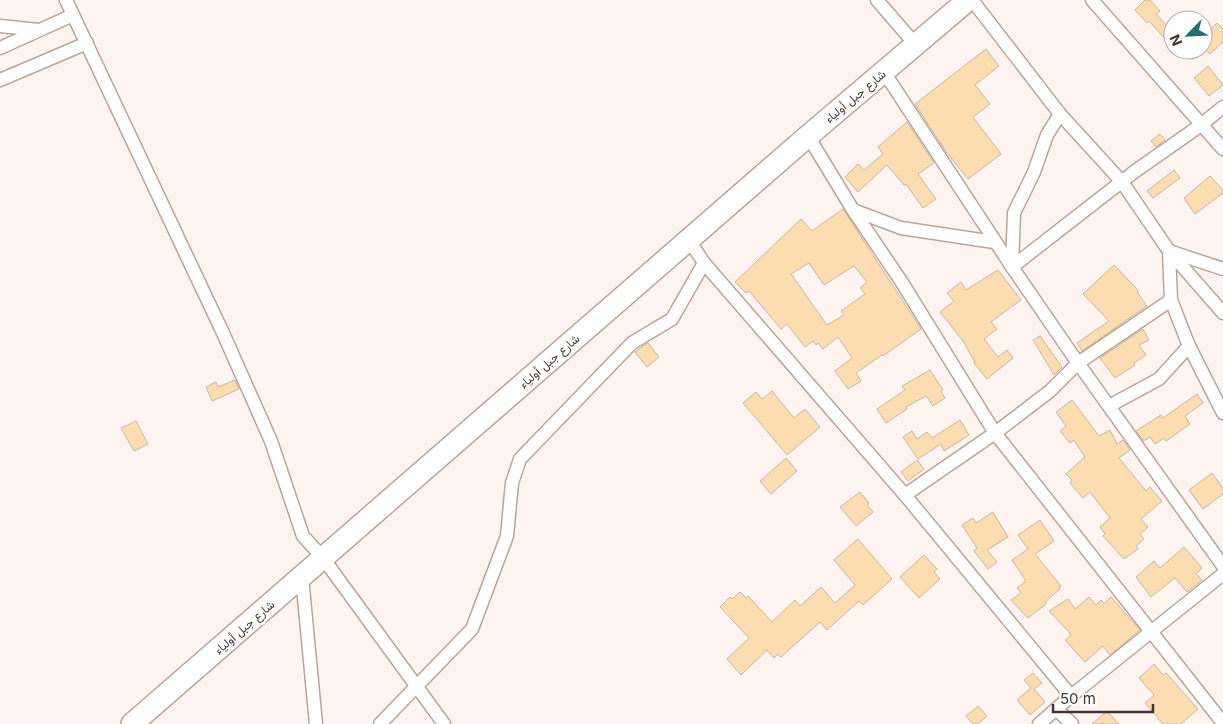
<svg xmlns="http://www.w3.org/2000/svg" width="1223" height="724" viewBox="0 0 1223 724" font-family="Inter,Vazirmatn,sans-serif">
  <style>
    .building { fill: #fddcb0; stroke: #c6b7a3; fill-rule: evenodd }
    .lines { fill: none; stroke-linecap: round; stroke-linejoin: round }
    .minor-casing { stroke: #bda49a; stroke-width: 15 }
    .trunk-casing { stroke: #bda49a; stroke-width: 24 }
    .minor { stroke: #fff; stroke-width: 12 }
    .trunk { stroke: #fff; stroke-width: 21 }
    .labels { text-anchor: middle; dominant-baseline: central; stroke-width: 5; stroke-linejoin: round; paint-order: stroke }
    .street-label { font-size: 12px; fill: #403531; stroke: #fff }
  </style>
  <rect width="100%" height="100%" fill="#fef4ef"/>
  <!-- building -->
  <g class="building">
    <polygon points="1145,0 1150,0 1160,11 1156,14 1173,32 1173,48 1149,21 1147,23 1135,10"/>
    <polygon points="1217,23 1223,29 1223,42 1210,54 1203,47 1203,36"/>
    <polygon points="986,49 999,66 975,85 990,104 973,117 1001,154 968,179 947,153 915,104"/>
    <polygon points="1208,66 1223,85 1209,96 1194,78"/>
    <polygon points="907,122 934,163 918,174 936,199 923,208 906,184 904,185 887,165 858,192 845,177 858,164 864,170 883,154 878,147"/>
    <polygon points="1160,134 1165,140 1156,147 1151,141"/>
    <polygon points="1174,170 1180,178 1153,198 1147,191"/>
    <polygon points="1210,176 1223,190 1223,193 1195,214 1184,198"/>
    <path d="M 843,209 L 921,329 L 883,356 L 882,355 L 856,373 L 861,381 L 848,389 L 835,371 L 852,358 L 838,337 L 823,349 L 818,343 L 816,345 L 813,341 L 805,347 L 787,324 L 781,329 L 749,291 L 746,293 L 735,282 L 801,219 L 812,231 ZM 809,263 L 824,285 L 854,266 L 867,282 L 860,288 L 865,294 L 841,311 L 844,315 L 827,325 L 791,274 Z"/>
    <polygon points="1114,265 1138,290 1137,292 1147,306 1082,351 1077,343 1109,321 1083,294"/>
    <polygon points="998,270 1021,300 991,322 997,329 984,339 998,357 1007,350 1013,358 987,379 974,363 975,362 963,341 940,312 954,301 947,293 961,282 966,290"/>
    <polygon points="1143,329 1149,340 1139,345 1146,355 1134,363 1135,365 1115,378 1100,358"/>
    <polygon points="1040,336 1062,367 1054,375 1033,340"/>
    <polygon points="648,343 659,357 647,367 635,352"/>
    <polygon points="930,370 943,390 941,391 945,398 933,406 926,396 906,407 907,409 886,423 877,409 905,390 902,386"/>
    <polygon points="235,380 239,389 212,401 206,387 216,382 218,387"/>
    <polygon points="772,391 794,418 805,409 820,427 787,455 743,403 756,392 762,399"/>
    <polygon points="1197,394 1203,403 1185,416 1190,424 1166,441 1164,438 1155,444 1150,437 1144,441 1136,431 1161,415 1163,418"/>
    <polygon points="1072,400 1099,436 1110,430 1117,444 1123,440 1130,450 1119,458 1146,491 1150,487 1162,501 1141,519 1148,527 1140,534 1144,539 1136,546 1138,549 1124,559 1103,536 1105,534 1100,527 1110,518 1090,492 1083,498 1070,483 1072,480 1066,474 1085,457 1074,440 1070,443 1060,431 1066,426 1056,412"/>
    <polygon points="960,420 969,435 944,451 941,444 918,459 903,437 912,431 917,439 927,432 932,438"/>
    <polygon points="136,421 148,444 134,451 121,428"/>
    <polygon points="786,458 797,471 771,494 760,481"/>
    <polygon points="917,460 924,469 908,481 901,472"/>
    <polygon points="1212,473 1223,488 1223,494 1203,509 1189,490"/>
    <polygon points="860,492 869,503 867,505 873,512 856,526 840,507"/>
    <polygon points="993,512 1008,537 987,550 997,562 988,569 974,551 977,548 962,525 973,518 976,523"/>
    <polygon points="1040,520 1054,541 1035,554 1061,586 1059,587 1060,589 1045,602 1046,604 1028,618 1011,600 1021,593 1017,588 1026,581 1012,560 1028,549 1018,535"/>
    <polygon points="858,539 892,579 863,605 859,601 827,630 820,622 781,657 778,654 774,658 767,650 741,675 727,659 749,638 720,607 730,597 732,599 740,592 746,598 748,596 772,622 795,600 800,606 821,587 835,603 855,585 834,560"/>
    <polygon points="1184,547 1202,568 1196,574 1202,580 1187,592 1175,578 1151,597 1136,577 1154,561 1160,568"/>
    <polygon points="924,555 937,569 934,572 940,579 919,598 900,577"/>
    <polygon points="1089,597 1096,605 1101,600 1104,604 1111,597 1140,630 1110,655 1103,646 1085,662 1065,640 1071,635 1068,631 1049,611 1068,599 1075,609"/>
    <polygon points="1154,664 1163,675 1166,673 1198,709 1181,724 1163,724 1145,703 1154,695 1139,678"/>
    <polygon points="1033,673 1042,683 1034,689 1045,702 1030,715 1017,700 1031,688 1024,680"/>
    <polygon points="978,706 987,716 978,724 973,724 966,716"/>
    <polygon points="1107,711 1119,724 1092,724"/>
  </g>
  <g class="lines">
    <!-- minor casing -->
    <g class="minor-casing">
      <g id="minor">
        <polyline points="66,0 223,333 271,441 303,536 323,558 444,724"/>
        <polyline points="877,0 915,44"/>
        <polyline points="972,0 1060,114 1122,182 1169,251 1171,300 1189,346 1223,413"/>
        <polyline points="1092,0 1223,149"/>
        <polyline points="0,26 39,30"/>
        <polyline points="0,48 73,15"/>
        <polyline points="884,72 1012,267 1078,363 1223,566"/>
        <polyline points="0,80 87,43"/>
        <polyline points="808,136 853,210 901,281 995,433 1223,723"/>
        <polyline points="853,210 901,228 994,242"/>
        <polyline points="689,240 704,263 905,495 1071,696"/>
        <polyline points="1169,251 1223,313"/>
        <polyline points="1169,251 1223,269"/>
        <polyline points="1012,267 1134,172 1201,125 1223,107"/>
        <polyline points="1012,267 1014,213 1034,172 1047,135 1060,114"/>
        <polyline points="1109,406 1159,379 1189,346"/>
        <polyline points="905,495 995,433 1050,391 1078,363 1171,300"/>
        <polyline points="302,577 316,724"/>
        <polyline points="1056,709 1072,724"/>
        <polyline points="380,724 472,629 507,536 512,483 520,459 632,343 672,319 704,263"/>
        <polyline points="1039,724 1071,696 1223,574"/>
      </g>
    </g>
    <!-- trunk casing -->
    <g class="trunk-casing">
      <polyline id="trunk" points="132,724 808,136 968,0"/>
    </g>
    <!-- minor -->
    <use href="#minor" class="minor"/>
    <!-- trunk -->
    <use href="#trunk" class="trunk"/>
  </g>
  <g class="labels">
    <!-- street labels -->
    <g class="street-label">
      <text transform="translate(855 96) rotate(-40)">شارع جبل أولياء</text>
      <text transform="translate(549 361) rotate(-41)">شارع جبل أولياء</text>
      <text transform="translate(244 627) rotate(-41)">شارع جبل أولياء</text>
    </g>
  </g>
  <!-- north arrow -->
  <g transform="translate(1188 35) rotate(246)"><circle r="24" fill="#ffffff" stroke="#b3aead"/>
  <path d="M0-4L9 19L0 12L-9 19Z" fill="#236e74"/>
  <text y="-8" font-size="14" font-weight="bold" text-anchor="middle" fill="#403531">N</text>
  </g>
  <!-- scale -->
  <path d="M1053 704v8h100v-8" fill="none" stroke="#403531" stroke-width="2.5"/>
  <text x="1060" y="704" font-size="15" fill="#403531" stroke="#ffffff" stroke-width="4" paint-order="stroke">50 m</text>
</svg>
